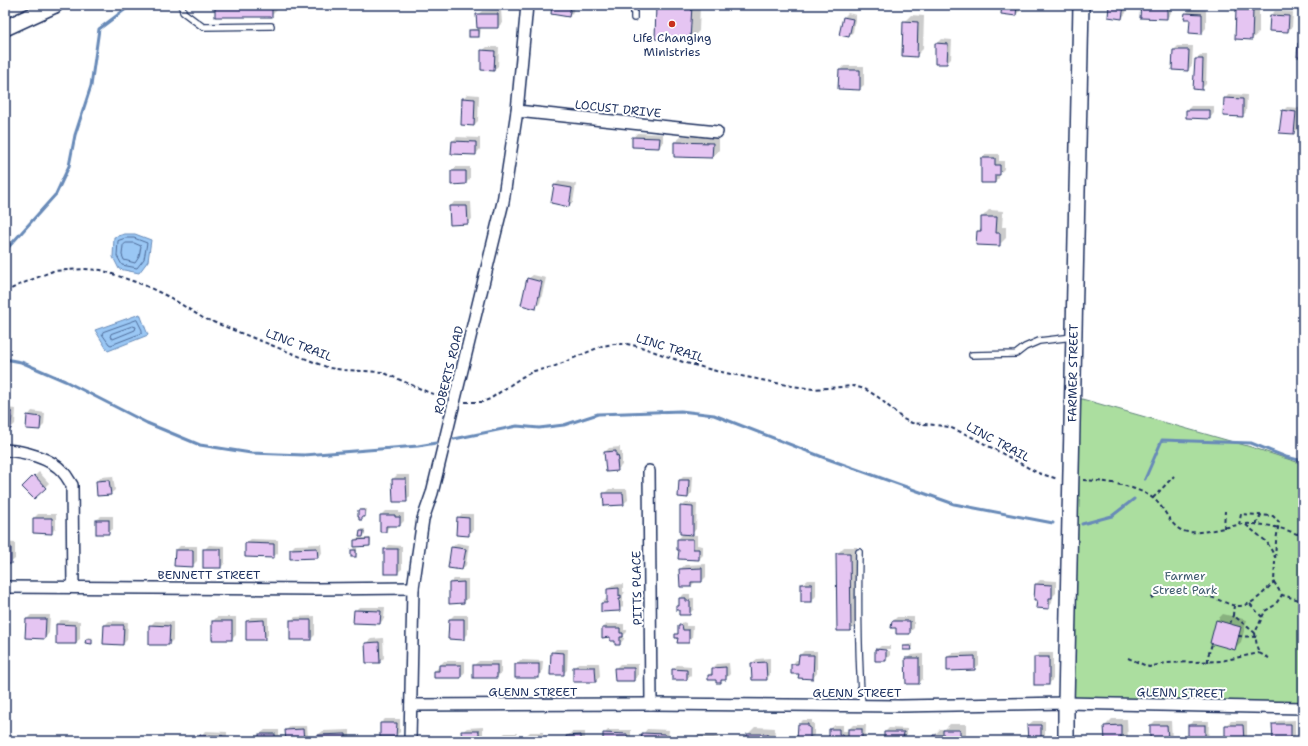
<svg xmlns="http://www.w3.org/2000/svg" width="1308" height="746" viewBox="0 0 1308 746" font-family="'Shantell Sans',sans-serif">
  <style>
    .green { fill: #abde9f; stroke: #63867e }
    .water { fill: #9ac7f4; stroke: #678ab8 }
    .shadow { fill: #0003 }
    .lines { fill: none; stroke-linecap: round; stroke-linejoin: round }
    .shore { stroke: #4e6c9a; stroke-width: 1 }
    .stream { stroke: #678ab8; stroke-width: 3 }
    .building { fill: #e5c5f2; stroke: #1b2f5e }
    .lane-casing { stroke: #1b2f5e; stroke-width: 8 }
    .street-casing { stroke: #1b2f5e; stroke-width: 14 }
    .secondary-casing { stroke: #1b2f5e; stroke-width: 18 }
    .path { stroke: #1b2f5e; stroke-width: 2; stroke-dasharray: 4 3; stroke-linecap: butt }
    .lane { stroke: #fff; stroke-width: 5.5 }
    .street { stroke: #fff; stroke-width: 11 }
    .secondary { stroke: #fff; stroke-width: 15 }
    .poi-dot { fill: #c8321e; stroke: #fff; stroke-width: 1.5 }
    .labels { text-anchor: middle; dominant-baseline: central; stroke-width: 4; stroke-linejoin: round; paint-order: stroke }
    .poi-label { font-size: 12px; fill: #1b2f5e; stroke: #fff }
    .street-label { font-size: 12px; fill: #1b2f5e; stroke: #fff }
    .park-label { font-size: 12px; fill: #3f5b6e; stroke: #fff }
  </style>
  <rect width="100%" height="100%" fill="#fff"/>
  <filter id="ink" filterUnits="userSpaceOnUse"><feTurbulence type="fractalNoise" baseFrequency=".025" numOctaves="2"/><feDisplacementMap in="SourceGraphic" scale="8" xChannelSelector="R" yChannelSelector="G"/><feConvolveMatrix kernelMatrix="1 2 1 2 8 2 1 2 1" color-interpolation-filters="sRGB"/></filter>
  <g filter="url(#ink)">
    <!-- green -->
    <polygon class="green" points="1068,395 1251,447 1303,464 1303,702 1066,708"/>
    <!-- water -->
    <g class="water">
      <polygon points="125,234 135,234 151,240 148,261 139,273 119,269 113,257 114,237"/>
      <polygon points="140,314 148,335 108,351 95,330"/>
    </g>
    <!-- shadow -->
    <g class="shadow">
      <polygon points="216,5 278,5 278,9 271,16"/>
      <polygon points="553,5 574,5 573,12 569,16"/>
      <polygon points="657,5 700,5 699,31 690,40"/>
      <polygon points="1003,5 1020,5 1020,11 1015,15"/>
      <polygon points="1110,5 1128,5 1126,13 1122,18"/>
      <polygon points="1142,5 1171,5 1171,13 1167,18"/>
      <polygon points="1242,5 1259,5 1259,32 1252,39 1236,38 1237,10"/>
      <polygon points="1190,9 1206,10 1206,28 1202,33 1186,14"/>
      <polygon points="501,10 502,23 498,27 481,27 480,34 478,36 470,30 472,29 478,29 477,15 482,11"/>
      <polygon points="1275,11 1293,12 1292,27 1288,31 1271,15"/>
      <polygon points="848,13 856,15 853,32 849,36 843,18"/>
      <polygon points="911,15 924,16 923,49 916,56 904,22"/>
      <polygon points="941,39 952,40 951,59 947,63 936,63 936,44"/>
      <polygon points="1178,46 1193,46 1192,65 1188,70 1174,50"/>
      <polygon points="487,47 499,47 498,66 494,70 482,51"/>
      <polygon points="1200,55 1207,55 1206,84 1201,89 1196,59"/>
      <polygon points="844,66 864,66 864,85 859,89 839,88 840,70"/>
      <polygon points="467,94 479,95 478,121 474,125 462,124 463,99"/>
      <polygon points="1229,94 1247,95 1246,112 1242,116 1225,99"/>
      <polygon points="1191,106 1214,106 1214,113 1210,118 1187,110"/>
      <polygon points="1287,107 1300,108 1298,129 1293,133 1283,111"/>
      <polygon points="637,133 663,134 663,142 659,147 633,138"/>
      <polygon points="682,136 719,137 719,150 712,157 675,142"/>
      <polygon points="457,137 480,138 480,149 476,154 453,141"/>
      <polygon points="986,154 999,154 999,161 1004,161 1004,169 999,174 999,178 995,182 982,158"/>
      <polygon points="456,167 470,167 470,179 466,183 452,172"/>
      <polygon points="559,181 576,184 573,202 568,206 552,203 555,185"/>
      <polygon points="454,202 471,202 472,219 467,223 450,207"/>
      <polygon points="989,210 1003,211 1002,227 1006,227 1006,238 999,245 978,232 982,227 982,217"/>
      <polygon points="533,275 546,278 540,303 535,308 528,279"/>
      <polygon points="5,408 16,409 15,424 11,428 5,428"/>
      <polygon points="32,411 45,413 44,425 40,429 28,416"/>
      <polygon points="620,447 620,452 622,452 622,465 617,470 605,452 609,448"/>
      <polygon points="39,472 49,483 34,498 23,487"/>
      <polygon points="397,475 410,475 410,496 406,501 393,479"/>
      <polygon points="113,476 115,490 110,494 97,482 101,477"/>
      <polygon points="684,476 693,476 692,493 688,497 679,496 680,480"/>
      <polygon points="609,489 627,489 628,500 623,504 604,494"/>
      <polygon points="686,503 697,503 696,529 691,535 697,535 697,545 703,546 703,555 699,559 678,549 678,539 684,533 681,507"/>
      <polygon points="361,509 367,509 366,515 361,519 359,511"/>
      <polygon points="385,511 399,511 399,513 404,513 404,521 400,525 390,525 386,531 381,515"/>
      <polygon points="38,514 56,514 56,528 51,533 34,518"/>
      <polygon points="462,514 473,514 473,530 468,535 458,518"/>
      <polygon points="101,516 113,516 113,529 108,533 97,520"/>
      <polygon points="362,529 365,529 365,534 363,536 361,531"/>
      <polygon points="357,538 371,538 371,543 369,545 355,540"/>
      <polygon points="251,539 278,540 278,553 273,557 246,556 246,543"/>
      <polygon points="5,542 15,543 15,559 10,563 5,563"/>
      <polygon points="457,543 469,545 466,565 462,569 452,547"/>
      <polygon points="321,544 322,553 317,557 291,549 295,545"/>
      <polygon points="209,545 225,546 225,563 221,567 204,550"/>
      <polygon points="389,545 402,546 402,569 397,573 385,550"/>
      <polygon points="180,546 197,546 197,561 192,566 176,550"/>
      <polygon points="844,547 857,547 857,623 851,630 837,554"/>
      <polygon points="354,548 357,548 357,554 355,556 352,550"/>
      <polygon points="706,564 706,577 702,581 695,582 691,586 681,586 680,569 685,565"/>
      <polygon points="454,579 468,579 468,598 464,602 450,583"/>
      <polygon points="807,580 816,580 816,596 812,601 802,601 802,584"/>
      <polygon points="1040,580 1056,581 1056,593 1053,596 1052,603 1048,608 1038,599 1036,584"/>
      <polygon points="623,584 623,592 625,592 623,595 623,606 619,610 602,603 606,599 608,599 608,589 612,585"/>
      <polygon points="684,594 690,594 690,598 694,598 694,609 689,614 677,606 680,604 680,598"/>
      <polygon points="359,607 385,607 384,619 380,623 355,611"/>
      <polygon points="1223,614 1247,620 1241,642 1234,649 1216,621"/>
      <polygon points="31,615 50,615 49,633 45,638 27,619"/>
      <polygon points="454,615 468,615 468,634 463,639 450,619"/>
      <polygon points="315,616 315,635 311,639 291,621 295,617"/>
      <polygon points="217,617 236,617 236,635 232,639 213,621"/>
      <polygon points="251,617 268,617 268,635 264,639 247,621"/>
      <polygon points="897,617 914,617 914,628 909,633 897,627 893,621"/>
      <polygon points="61,620 80,621 80,639 75,643 57,624"/>
      <polygon points="109,621 128,622 127,640 123,644 104,643 105,625"/>
      <polygon points="155,621 173,622 173,640 169,644 150,626"/>
      <polygon points="683,622 686,623 686,626 693,626 692,638 688,642 679,637 676,635 679,632 679,627"/>
      <polygon points="607,624 624,624 624,630 627,630 627,632 624,635 624,639 620,644 603,628"/>
      <polygon points="88,637 93,638 91,643 87,639"/>
      <polygon points="383,638 384,658 379,662 366,643 371,639"/>
      <polygon points="913,644 913,647 911,649 904,646 906,645"/>
      <polygon points="881,646 890,646 890,649 879,649 879,651 890,651 890,655 886,660 876,650"/>
      <polygon points="556,649 568,649 567,670 563,674 552,653"/>
      <polygon points="804,651 817,651 817,673 813,678 800,673 792,665 796,660 800,660 800,655"/>
      <polygon points="979,652 979,665 974,669 948,657 952,653"/>
      <polygon points="1039,653 1053,653 1053,679 1049,684 1035,658"/>
      <polygon points="923,654 923,679 919,683 906,659 911,655"/>
      <polygon points="770,658 770,675 766,679 752,663 757,659"/>
      <polygon points="520,660 543,661 542,673 538,677 516,665"/>
      <polygon points="444,661 465,661 465,672 461,677 435,677 435,671"/>
      <polygon points="479,661 501,661 501,673 497,677 474,665"/>
      <polygon points="578,663 599,663 600,677 595,681 574,668"/>
      <polygon points="729,663 730,674 725,679 723,679 720,682 717,679 709,679 709,675 713,671 713,668 717,664"/>
      <polygon points="620,664 638,664 638,676 634,680 615,669"/>
      <polygon points="677,665 691,666 691,675 687,679 673,670"/>
      <polygon points="385,719 400,719 400,732 396,736 381,723"/>
      <polygon points="1112,719 1127,719 1128,741 1106,741 1105,726"/>
      <polygon points="803,720 812,720 812,723 814,723 814,735 808,741 803,741 799,724"/>
      <polygon points="1295,720 1295,741 1274,741 1273,725 1278,721"/>
      <polygon points="1033,721 1045,721 1045,736 1041,740 1028,725"/>
      <polygon points="1155,721 1171,721 1172,741 1151,741 1151,725"/>
      <polygon points="1193,721 1209,721 1208,741 1189,741 1189,725"/>
      <polygon points="1231,721 1247,721 1247,739 1246,741 1227,741 1226,725"/>
      <polygon points="950,724 966,724 966,741 934,741 934,736 940,729 945,729"/>
      <polygon points="835,725 843,725 843,731 849,731 849,729 853,725 866,725 865,741 849,741 849,738 846,741 830,741 830,729"/>
      <polygon points="291,726 307,726 308,738 305,741 287,741 286,730"/>
      <polygon points="483,727 483,739 481,741 463,741 462,732 467,728"/>
      <polygon points="755,727 775,728 774,741 748,741 748,734"/>
      <polygon points="889,728 907,729 907,734 903,739 903,741 887,741 885,732"/>
      <polygon points="647,729 669,730 668,741 642,741 643,734"/>
      <polygon points="265,730 279,730 279,741 260,741 260,734"/>
      <polygon points="350,730 350,741 318,741 318,735 323,731"/>
      <polygon points="608,730 631,730 631,741 604,741 604,734"/>
      <polygon points="205,731 227,732 227,741 200,741 201,736"/>
      <polygon points="530,732 543,732 543,741 526,741 526,736"/>
      <polygon points="572,732 585,732 585,741 568,741 567,736"/>
      <polygon points="505,733 517,733 516,741 501,741 501,737"/>
      <polygon points="698,735 718,735 718,741 691,741"/>
      <polygon points="433,739 450,740 450,741 431,741"/>
    </g>
    <g class="lines">
      <!-- shore -->
      <g class="shore">
        <polygon points="126,238 134,238 147,243 144,259 137,268 122,265 117,256 118,241"/>
        <polygon points="126,243 134,243 141,246 139,257 135,263 124,260 122,255 123,246"/>
        <polygon points="137,320 142,330 142,333 111,345 109,344 102,334 103,332"/>
        <polygon points="133,326 136,327 135,330 113,339 110,337 111,334"/>
      </g>
      <!-- stream -->
      <g class="stream">
        <polyline points="5,251 56,194 69,166 75,135 91,86 99,29 131,5"/>
        <polyline points="5,359 21,362 65,381 147,423 200,445 251,453 304,455 418,446 436,443"/>
        <polyline points="454,439 517,426 539,428 564,425 598,414 681,411 714,415 825,458 954,504 1053,523"/>
        <polyline points="1145,479 1162,440 1251,443 1286,457 1303,461"/>
        <polyline points="1082,524 1112,516 1134,499"/>
      </g>
    </g>
    <!-- building -->
    <g class="building">
      <rect x="215" y="5" width="57" height="12"/>
      <polygon points="552,5 571,5 569,17 551,14"/>
      <polygon points="656,5 692,5 690,41 655,39"/>
      <polygon points="1002,5 1017,5 1016,16 1001,14"/>
      <polygon points="1109,5 1124,5 1122,19 1108,17"/>
      <polygon points="1141,5 1167,5 1167,19 1140,18"/>
      <polygon points="1236,10 1253,10 1252,40 1235,39"/>
      <polygon points="1185,13 1202,14 1202,34 1189,33 1190,19 1184,19"/>
      <polygon points="476,14 498,14 498,28 477,28"/>
      <polygon points="1270,15 1289,16 1288,32 1269,31"/>
      <polygon points="843,17 853,19 849,37 839,35"/>
      <polygon points="903,21 918,22 917,57 902,56"/>
      <rect x="469" y="30" width="10" height="7"/>
      <polygon points="935,43 948,44 947,64 935,64"/>
      <polygon points="1298,43 1303,44 1303,57 1297,57"/>
      <polygon points="481,50 495,51 494,71 481,70"/>
      <polygon points="1173,50 1189,50 1188,71 1172,70"/>
      <polygon points="1195,59 1203,59 1202,90 1193,89"/>
      <polygon points="839,70 860,70 860,90 838,89"/>
      <polygon points="462,98 475,99 474,126 461,125"/>
      <polygon points="1224,98 1243,99 1243,117 1223,116"/>
      <polygon points="1186,110 1210,110 1210,119 1186,118"/>
      <polygon points="1282,110 1296,112 1294,134 1279,133"/>
      <polygon points="632,137 660,138 659,148 632,147"/>
      <polygon points="452,141 476,142 476,155 451,154"/>
      <polygon points="674,142 713,143 712,158 674,157"/>
      <polygon points="981,158 995,158 995,165 1000,165 1000,175 995,175 995,183 981,183"/>
      <polygon points="451,171 466,171 466,184 451,185"/>
      <polygon points="554,185 572,188 569,207 551,203"/>
      <polygon points="449,206 467,206 468,224 450,225"/>
      <polygon points="981,217 997,217 996,233 1000,233 1000,246 976,245 977,231 981,231"/>
      <polygon points="527,278 542,282 536,309 521,305"/>
      <polygon points="5,412 12,412 11,429 5,429"/>
      <polygon points="27,415 41,417 40,430 26,429"/>
      <polygon points="616,451 616,456 618,455 619,460 617,460 618,471 606,472 604,452"/>
      <polygon points="34,475 46,488 34,499 22,487"/>
      <polygon points="392,479 406,479 407,502 393,502"/>
      <polygon points="109,480 111,495 97,496 96,481"/>
      <polygon points="679,480 689,480 688,498 678,497"/>
      <polygon points="603,493 623,493 624,505 604,506"/>
      <polygon points="680,506 693,507 693,535 680,534"/>
      <polygon points="358,510 365,510 365,517 362,517 362,520 359,520 359,517 358,517"/>
      <polygon points="380,515 395,515 395,517 400,517 400,526 386,526 386,532 380,532"/>
      <polygon points="457,517 469,518 469,536 456,535"/>
      <polygon points="33,518 52,518 52,534 33,533"/>
      <rect x="96" y="520" width="13" height="14"/>
      <polygon points="360,531 364,531 363,537 359,537"/>
      <polygon points="370,539 370,546 354,547 354,540"/>
      <polygon points="677,539 693,539 693,549 699,549 699,560 678,559 679,550 677,550"/>
      <polygon points="245,543 274,544 274,558 245,557"/>
      <polygon points="5,546 11,547 11,564 5,564"/>
      <polygon points="451,547 466,549 462,570 448,568"/>
      <polygon points="317,548 318,558 290,559 290,549"/>
      <rect x="203" y="549" width="18" height="19"/>
      <rect x="384" y="549" width="14" height="25"/>
      <polygon points="175,550 193,550 193,567 174,566"/>
      <rect x="351" y="550" width="5" height="7"/>
      <polygon points="836,553 850,553 851,631 837,631"/>
      <polygon points="702,568 702,582 691,582 691,587 680,587 679,569"/>
      <polygon points="464,582 464,603 449,604 449,583"/>
      <rect x="801" y="584" width="11" height="18"/>
      <polygon points="1035,584 1052,585 1052,598 1049,598 1049,609 1036,608 1037,600 1034,600"/>
      <polygon points="619,588 619,596 621,595 621,599 619,599 620,611 601,612 601,603 607,603 607,589"/>
      <polygon points="679,598 686,598 686,601 690,601 690,615 679,615 679,610 676,610 676,606 679,606"/>
      <polygon points="354,610 381,611 380,624 353,623"/>
      <polygon points="26,619 46,619 45,639 25,638"/>
      <polygon points="449,619 464,619 464,640 448,639"/>
      <polygon points="264,620 265,640 246,640 246,621"/>
      <rect x="290" y="620" width="21" height="20"/>
      <polygon points="1216,620 1241,627 1235,650 1210,643"/>
      <rect x="212" y="621" width="20" height="19"/>
      <polygon points="892,621 910,621 910,634 896,634 896,628 891,628"/>
      <polygon points="56,624 76,625 76,644 56,644"/>
      <polygon points="680,624 682,625 683,630 689,630 689,643 677,643 678,638 675,638 675,634 678,634 678,626 680,626"/>
      <polygon points="104,625 124,625 123,645 103,644"/>
      <polygon points="149,625 170,626 169,645 149,645"/>
      <polygon points="602,628 620,628 620,633 623,633 623,637 620,637 620,645 615,645 615,641 610,641 610,637 602,638"/>
      <polygon points="86,639 92,639 92,644 85,643"/>
      <polygon points="379,642 380,663 366,663 365,643"/>
      <polygon points="903,646 911,646 912,650 903,650"/>
      <polygon points="875,649 886,650 886,661 875,661"/>
      <polygon points="551,652 564,653 564,675 550,675"/>
      <polygon points="799,655 814,655 813,679 798,678 799,674 791,674 791,664 798,664"/>
      <polygon points="975,656 975,670 947,671 947,657"/>
      <rect x="1034" y="657" width="15" height="28"/>
      <polygon points="905,658 919,658 919,684 906,684"/>
      <polygon points="766,662 767,680 752,680 751,663"/>
      <rect x="515" y="664" width="24" height="14"/>
      <polygon points="439,665 461,665 461,678 434,678 434,671 439,671"/>
      <rect x="473" y="665" width="24" height="13"/>
      <polygon points="573,667 595,667 596,682 573,682"/>
      <polygon points="726,667 726,680 721,680 721,683 716,683 716,680 708,680 708,675 712,675 712,668"/>
      <polygon points="614,668 634,668 634,681 615,681"/>
      <polygon points="672,669 687,670 687,680 672,680"/>
      <polygon points="380,723 397,723 396,737 380,737"/>
      <polygon points="798,724 808,724 808,727 810,727 810,740 797,740"/>
      <polygon points="1272,724 1291,724 1291,741 1273,741"/>
      <polygon points="1027,725 1041,725 1041,741 1028,741"/>
      <polygon points="1121,725 1121,741 1105,741 1104,726"/>
      <polygon points="1150,725 1167,725 1168,741 1150,741"/>
      <rect x="1188" y="725" width="17" height="16"/>
      <polygon points="1225,725 1243,725 1244,741 1225,741"/>
      <polygon points="303,729 304,741 286,741 285,730"/>
      <polygon points="829,729 839,729 839,735 843,735 843,741 829,741"/>
      <rect x="848" y="729" width="14" height="12"/>
      <polygon points="943,730 960,730 960,741 933,741 933,735 943,735"/>
      <polygon points="461,731 479,731 479,741 462,741"/>
      <polygon points="884,732 904,732 903,740 899,740 899,741 884,740"/>
      <polygon points="603,733 627,734 627,741 603,741"/>
      <polygon points="642,733 665,734 665,741 641,741"/>
      <rect x="259" y="734" width="16" height="7"/>
      <polygon points="346,734 346,741 317,741 317,735"/>
      <rect x="747" y="734" width="21" height="7"/>
      <polygon points="200,735 223,736 223,741 199,741"/>
      <polygon points="581,735 581,741 567,741 566,736"/>
      <polygon points="500,736 513,737 513,741 500,741"/>
      <rect x="525" y="736" width="14" height="5"/>
      <rect x="692" y="739" width="22" height="2"/>
    </g>
    <g class="lines">
      <!-- lane casing -->
      <g class="lane-casing">
        <g id="lane">
          <polyline points="182,5 183,12 203,27 271,26"/>
          <polyline points="634,18 634,8 637,5"/>
          <polyline points="972,355 1016,354 1025,347 1039,341 1073,337"/>
          <path d="M 859,552 C 858,603 858,655 862,706"/>
        </g>
      </g>
      <!-- street casing -->
      <g class="street-casing">
        <g id="street">
          <polyline points="517,111 717,132"/>
          <path d="M 5,450 C 23,451 51,458 63,472 C 67,476 69,481 72,485 L 73,587"/>
          <polyline points="649,471 651,704"/>
          <polyline points="5,587 316,589 413,588"/>
          <polyline points="411,705 651,704 901,706 1066,703 1303,708"/>
          <polyline points="410,741 413,588 423,519 432,493 503,202 517,111 527,5"/>
        </g>
      </g>
      <!-- secondary casing -->
      <g class="secondary-casing">
        <g id="secondary">
          <polyline points="5,28 55,5"/>
          <polyline points="1066,741 1066,703 1081,5"/>
        </g>
      </g>
      <!-- path -->
      <g class="path">
        <polyline points="5,292 21,284 53,271 84,269 101,270 144,285 171,298 203,318 329,368 344,370 382,372 430,393 445,397"/>
        <polyline points="465,402 482,402 490,399 522,377 534,371 553,367 602,346 614,344 627,344 641,347 683,362 716,371 792,386 814,389 853,386 865,389 878,397 903,419 912,423 936,425 949,427 970,436 1038,473 1058,479"/>
        <path d="M 1083,480 C 1106,481 1144,486 1159,504 C 1166,512 1171,525 1181,530 C 1195,537 1228,526 1244,524 C 1263,523 1286,528 1303,537"/>
        <polyline points="1153,498 1174,476"/>
        <polyline points="1239,525 1241,514 1273,516 1279,522 1276,541 1274,582 1282,595 1303,601"/>
        <polyline points="1246,525 1267,542 1275,557"/>
        <polyline points="1256,525 1261,515"/>
        <polyline points="1224,528 1225,511"/>
        <polyline points="1297,534 1303,532"/>
        <path d="M 1151,598 L 1172,589 C 1183,593 1194,593 1206,596 C 1215,598 1223,602 1232,605 C 1250,610 1263,593 1274,582"/>
        <polyline points="1250,604 1262,617"/>
        <polyline points="1234,605 1233,615 1255,633"/>
        <polyline points="1230,624 1233,615"/>
        <polyline points="1238,636 1256,637"/>
        <polyline points="1128,658 1149,667 1166,663 1221,661 1259,653"/>
        <polyline points="1269,658 1259,653 1257,647 1255,633 1265,611 1275,605 1282,595"/>
        <polyline points="1208,662 1208,656 1212,644"/>
      </g>
      <!-- lane -->
      <use href="#lane" class="lane"/>
      <!-- street -->
      <use href="#street" class="street"/>
      <!-- secondary -->
      <use href="#secondary" class="secondary"/>
    </g>
  </g>
  <!-- markers -->
  <circle class="poi-dot" cx="672" cy="24" r="4"/>
  <g class="labels">
    <!-- poi labels -->
    <g class="poi-label">
      <text x="672" y="38">Life Changing<tspan x="672" dy="14">Ministries</tspan></text>
    </g>
    <!-- street labels -->
    <g class="street-label">
      <text transform="translate(618 109) rotate(6)">LOCUST DRIVE</text>
      <text transform="translate(299 345) rotate(21)">LINC TRAIL</text>
      <text transform="translate(670 348) rotate(17)">LINC TRAIL</text>
      <text transform="translate(449 370) rotate(-76)">ROBERTS ROAD</text>
      <text transform="translate(1073 373) rotate(-89)">FARMER STREET</text>
      <text transform="translate(998 442) rotate(28)">LINC TRAIL</text>
      <text x="209" y="575">BENNETT STREET</text>
      <text transform="translate(637 588) rotate(-91)">PITTS PLACE</text>
      <text x="533" y="692">GLENN STREET</text>
      <text x="857" y="693">GLENN STREET</text>
      <text transform="translate(1181 693) rotate(1)">GLENN STREET</text>
    </g>
    <!-- park labels -->
    <g class="park-label">
      <text x="1185" y="576">Farmer<tspan x="1185" dy="14">Street Park</tspan></text>
    </g>
  </g>
  <!-- margin -->
  <rect width="1308" height="746" fill="none" stroke="#fff" stroke-width="20"/>
  <rect x="10" y="10" width="1288" height="726" fill="none" stroke="#1b2f5e" stroke-width="1.5" filter="url(#ink)"/>
</svg>
